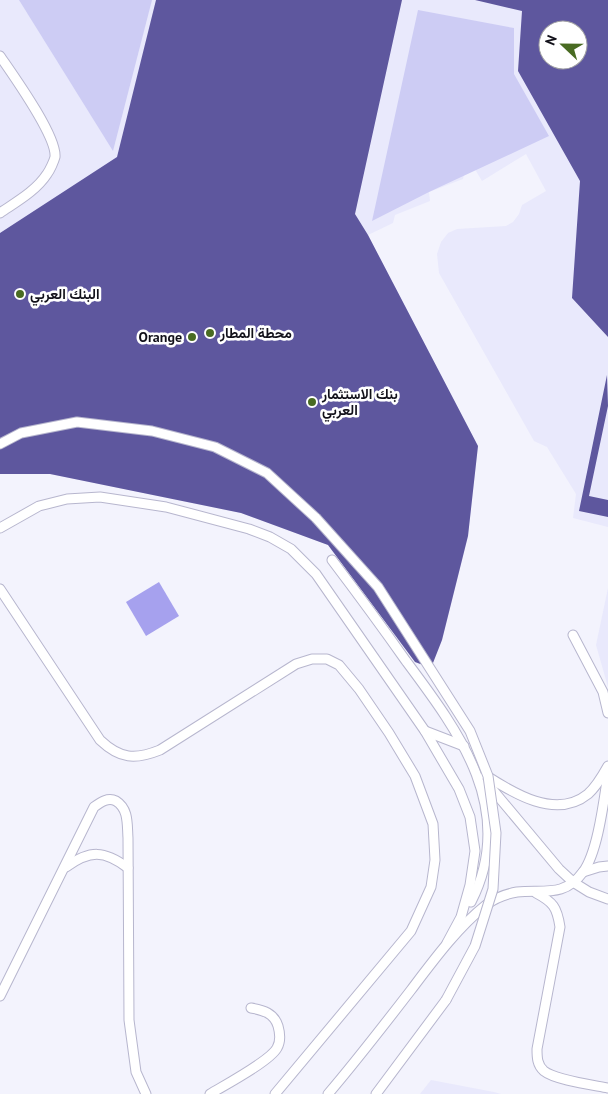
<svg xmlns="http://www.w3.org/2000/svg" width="608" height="1094" viewBox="0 0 608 1094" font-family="'PT Sans',Vazirmatn,sans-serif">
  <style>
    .built { fill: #e9e9fc; fill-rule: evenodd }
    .green { fill: #cdccf4 }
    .water { fill: #a6a1ee }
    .building { fill: #5e579e; fill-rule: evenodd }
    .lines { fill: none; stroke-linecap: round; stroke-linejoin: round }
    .lane-casing { stroke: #b7b6ce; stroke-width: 11 }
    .lane { stroke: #fff; stroke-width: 9 }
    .lane-bridge-casing { stroke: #b7b6ce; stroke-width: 11; stroke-linecap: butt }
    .lane-bridge { stroke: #fff; stroke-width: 9 }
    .poi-dot { fill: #496b22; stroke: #fff; stroke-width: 2 }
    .labels { text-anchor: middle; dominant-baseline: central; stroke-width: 5; stroke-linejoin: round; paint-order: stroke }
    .poi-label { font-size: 14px; font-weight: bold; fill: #12111a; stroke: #fff; text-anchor: start }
  </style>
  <rect width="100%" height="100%" fill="#f3f3fd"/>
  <!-- built -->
  <g class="built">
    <path d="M 0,0 L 608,0 L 608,527 L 573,518 L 576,494 L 547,447 L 534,441 L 439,273 L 437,254 L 441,242 L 448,233 L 457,229 L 506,226 L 513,222 L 519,214 L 522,205 L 546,191 L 526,154 L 482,181 L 473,166 L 465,171 L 463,179 L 429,192 L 430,201 L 395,215 L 393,223 L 368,235 L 478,446 L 468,536 L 442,640 L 431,668 L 415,662 L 328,545 L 241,513 L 50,474 L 0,474 ZM 548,30 L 578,30 L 578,60 L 548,60 Z"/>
    <polygon points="608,588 608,687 596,645"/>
    <polygon points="431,1080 494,1092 501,1094 420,1094"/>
  </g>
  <!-- green -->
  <g class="green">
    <polygon points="19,0 152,0 113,151"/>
    <polygon points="418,10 514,28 514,74 549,136 429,192 372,221"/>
  </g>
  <!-- water -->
  <polygon class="water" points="159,582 179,616 146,636 126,602"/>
  <!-- building -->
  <g class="building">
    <polygon points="156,0 402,0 355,214 368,235 478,446 468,536 442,640 431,668 415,662 328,545 241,513 50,474 0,474 0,233 117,157"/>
    <path d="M 475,0 L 608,0 L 608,337 L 572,298 L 580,181 L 518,71 L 522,11 ZM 548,30 L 578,30 L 578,60 L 548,60 Z"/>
    <polygon points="607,375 608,406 589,496 608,500 608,517 579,511"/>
  </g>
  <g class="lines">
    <!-- lane casing -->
    <g class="lane-casing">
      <g id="lane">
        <path d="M 0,56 C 13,75 57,136 55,157 C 54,161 50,170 47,174 C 36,191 16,202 0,213"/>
        <polyline points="0,444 21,433 77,422 152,431 215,447 267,473 316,518"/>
        <polyline points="0,528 39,506 67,499 100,497 166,507 249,529 270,537 291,549 316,574 425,731 459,789 470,817 475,851 470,885 461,917 447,943"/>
        <path d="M 332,560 C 357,593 382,627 406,661 C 459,732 518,810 471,902"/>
        <path d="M 0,589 L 100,740 C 120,759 135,760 160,750 L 296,664 L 312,659 L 327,659 L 339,665 L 359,689 L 389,733 L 415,776 L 433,824 L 435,860 L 431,887 L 411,931 L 275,1094"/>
        <polyline points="573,635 603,692 608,713"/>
        <polyline points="425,731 464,746"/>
        <path d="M 485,775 C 513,793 556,820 588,794 C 596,787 603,775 608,766"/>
        <polyline points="487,783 559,869 573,882 589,892 608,899"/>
        <path d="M 66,867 C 90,850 104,850 128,868"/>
        <polyline points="583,872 599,867 608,866"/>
        <path d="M 536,893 C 553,902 557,907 560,927 L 537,1049 C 537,1057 537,1065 544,1071 C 555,1080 593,1085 608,1088"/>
        <path d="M 0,996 L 94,807 C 101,802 108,797 116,801 C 129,809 127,825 128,838 L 129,1020 L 136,1072 L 146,1094"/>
        <path d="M 210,1094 C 225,1085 270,1061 277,1048 C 281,1041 280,1033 278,1026 C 274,1013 263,1010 251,1008"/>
        <path d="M 328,1094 C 357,1060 384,1025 411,990 C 433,961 457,928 486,905 C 495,898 506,894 517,892 C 543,889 564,898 583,872 C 598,852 604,799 608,774"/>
        <polyline points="376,1094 446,1000"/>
      </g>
    </g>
    <!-- lane -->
    <use href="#lane" class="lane"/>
    <!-- lane-bridge casing -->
    <g class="lane-bridge-casing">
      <polyline id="lane-bridge" points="316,518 378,587 470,731 488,776 496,833 493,889 475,946 446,1000"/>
    </g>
    <!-- lane-bridge -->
    <use href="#lane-bridge" class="lane-bridge"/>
  </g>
  <!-- markers -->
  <g class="poi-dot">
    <circle cx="20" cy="294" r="5"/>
    <circle cx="210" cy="333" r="5"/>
    <circle cx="192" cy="337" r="5"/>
    <circle cx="312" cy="402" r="5"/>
  </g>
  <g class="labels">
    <!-- poi labels -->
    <g class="poi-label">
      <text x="30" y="294">البنك العربي</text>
      <text x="220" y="333">محطة المطار</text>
      <text x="182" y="337" text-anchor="end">Orange</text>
      <text x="322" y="394">بنك الاستثمار<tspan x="322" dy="16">العربي</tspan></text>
    </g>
  </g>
  <!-- north arrow -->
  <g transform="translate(563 45) rotate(292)"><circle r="24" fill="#ffffff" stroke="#a0a0a3"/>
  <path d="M0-4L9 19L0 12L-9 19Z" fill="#496b22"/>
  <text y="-8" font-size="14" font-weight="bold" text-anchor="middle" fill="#12111a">N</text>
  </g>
</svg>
